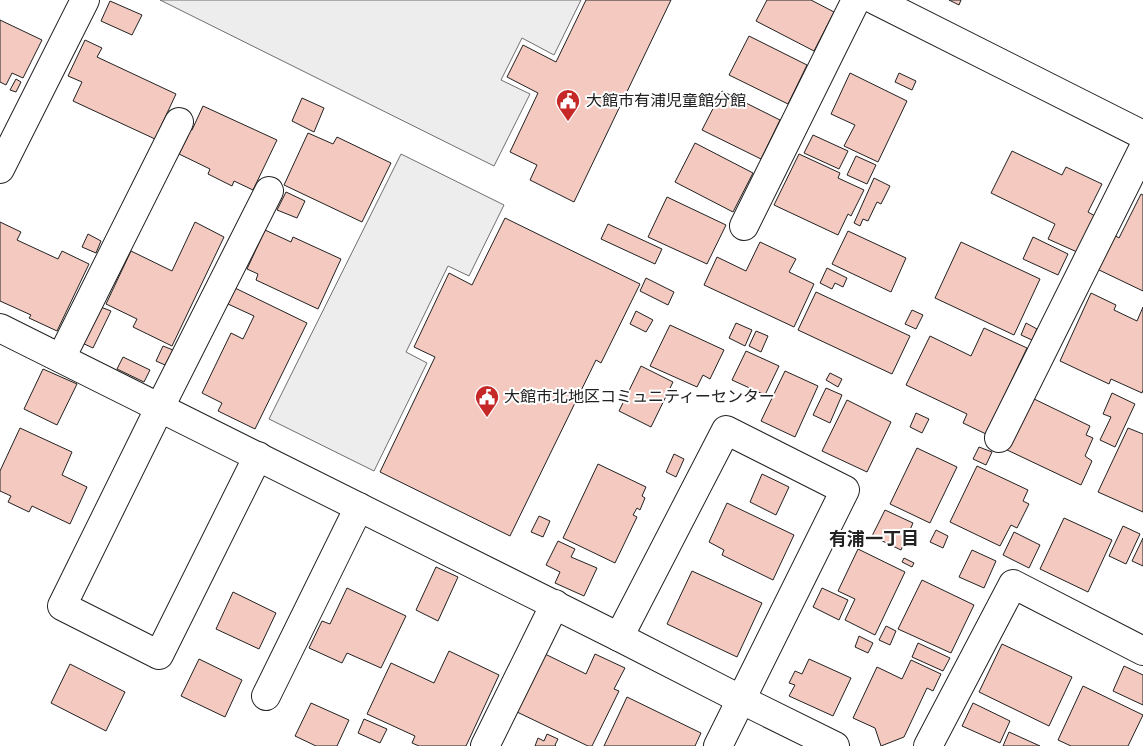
<svg xmlns="http://www.w3.org/2000/svg" width="1143" height="746" viewBox="0 0 1143 746" font-family="'Sofia Sans Condensed','Noto Sans JP',sans-serif">
  <style>
    .parking { fill: #ededed; stroke: #6f6f6f }
    .building { fill: #f3c9c0; stroke: #222 }
    .lines { fill: none; stroke-linecap: round; stroke-linejoin: round }
    .minor-casing { stroke: #222; stroke-width: 30 }
    .minor { stroke: #fff; stroke-width: 28 }
    .labels { text-anchor: middle; dominant-baseline: central; stroke-width: 4; stroke-linejoin: round; paint-order: stroke }
    .poi-label { font-size: 16px; fill: #222; stroke: #fff; text-anchor: start }
    .neighbourhood-label { font-size: 18px; font-weight: bold; fill: #222; stroke: #fff }
  </style>
  <rect width="100%" height="100%" fill="#fff"/>
  <!-- parking -->
  <g class="parking">
    <polygon points="160,0 581,0 554,55 522,38 501,80 530,94 494,166"/>
    <polygon points="401,154 504,205 469,276 448,266 406,352 427,363 374,471 269,419"/>
  </g>
  <!-- building -->
  <g class="building">
    <polygon points="586,0 671,0 574,202 530,180 537,165 510,152 538,93 507,77 523,45 556,62"/>
    <polygon points="767,0 811,0 834,12 814,51 756,21"/>
    <polygon points="949,0 961,0 959,5"/>
    <polygon points="110,1 142,15 132,35 101,21"/>
    <polygon points="0,20 42,40 23,78 12,73 6,85 0,82"/>
    <polygon points="749,36 807,65 788,104 729,75"/>
    <polygon points="85,40 102,48 97,57 176,94 155,139 73,101 82,82 68,76"/>
    <polygon points="850,73 907,101 878,162 844,146 855,125 831,114"/>
    <polygon points="899,73 916,81 912,90 895,82"/>
    <polygon points="16,79 21,82 16,92 10,90"/>
    <polygon points="722,91 780,120 761,159 702,130"/>
    <polygon points="302,98 324,108 314,132 292,121"/>
    <polygon points="203,106 277,140 253,190 234,181 232,186 208,174 210,169 179,154 188,136 185,134 188,129 192,130"/>
    <polygon points="308,133 333,144 337,137 391,163 362,222 284,185"/>
    <polygon points="813,135 848,151 839,169 804,153"/>
    <polygon points="695,143 753,173 733,212 675,182"/>
    <polygon points="1012,151 1062,175 1066,167 1102,184 1088,212 1095,216 1077,252 1048,239 1055,224 991,193"/>
    <polygon points="799,154 840,173 838,178 864,190 851,216 848,214 838,235 774,205"/>
    <polygon points="856,156 876,165 867,184 847,175"/>
    <polygon points="874,178 890,186 881,204 877,202 868,221 863,219 860,226 854,223"/>
    <polygon points="286,192 305,201 297,218 277,210"/>
    <polygon points="1141,194 1143,195 1143,291 1097,269 1114,235 1119,238"/>
    <polygon points="667,197 726,225 707,264 648,237"/>
    <polygon points="505,218 640,284 601,363 596,360 510,536 380,472 435,357 414,347 449,273 472,285"/>
    <polygon points="0,222 21,232 17,240 58,259 62,251 89,264 57,331 29,318 31,315 0,301"/>
    <polygon points="195,222 224,237 172,346 133,327 137,319 106,304 131,251 172,271"/>
    <polygon points="608,224 662,249 655,264 601,239"/>
    <polygon points="265,230 291,242 293,237 341,259 318,309 256,280 258,274 247,269"/>
    <polygon points="848,231 906,258 891,292 832,264"/>
    <polygon points="88,234 101,241 96,253 82,247"/>
    <polygon points="1033,237 1068,254 1058,275 1023,259"/>
    <polygon points="760,242 796,259 789,272 814,284 794,327 704,285 717,257 746,271"/>
    <polygon points="961,242 1040,279 1014,335 935,298"/>
    <polygon points="827,268 847,278 843,287 835,283 832,289 820,283"/>
    <polygon points="646,278 674,292 668,305 640,291"/>
    <polygon points="235,288 307,323 255,429 218,411 222,403 202,393 231,333 243,339 254,316 228,304"/>
    <polygon points="816,292 910,336 892,374 798,330"/>
    <polygon points="1091,293 1116,305 1114,310 1137,321 1143,307 1143,390 1142,393 1111,379 1109,384 1060,361"/>
    <polygon points="98,306 111,311 93,348 80,342"/>
    <polygon points="912,310 923,315 916,329 905,324"/>
    <polygon points="636,311 653,320 646,332 630,324"/>
    <polygon points="736,323 752,330 745,346 729,338"/>
    <polygon points="1026,323 1037,329 1032,340 1021,335"/>
    <polygon points="670,325 724,350 710,379 703,375 697,387 650,366"/>
    <polygon points="984,328 1027,348 986,434 963,423 967,414 906,385 930,336 971,356"/>
    <polygon points="756,331 768,336 761,352 749,346"/>
    <polygon points="163,346 173,350 165,365 156,361"/>
    <polygon points="746,351 779,366 765,395 732,380"/>
    <polygon points="123,357 150,370 144,382 117,369"/>
    <polygon points="641,366 673,382 651,427 619,411"/>
    <polygon points="43,369 77,384 57,425 24,409"/>
    <polygon points="785,371 818,386 795,437 761,421"/>
    <polygon points="830,373 842,379 838,387 826,380"/>
    <polygon points="826,388 842,395 830,423 813,415"/>
    <polygon points="1112,393 1135,404 1115,447 1100,440 1111,417 1103,414"/>
    <polygon points="1030,397 1090,426 1086,435 1093,438 1085,456 1092,461 1081,485 1005,449"/>
    <polygon points="847,400 891,422 867,472 822,451"/>
    <polygon points="916,413 929,419 922,433 910,427"/>
    <polygon points="20,428 72,452 62,475 87,487 70,524 32,506 29,512 8,502 11,496 0,491 0,471"/>
    <polygon points="1128,428 1143,434 1143,512 1098,492"/>
    <polygon points="979,447 992,452 986,465 973,459"/>
    <polygon points="917,448 957,467 930,523 890,504"/>
    <polygon points="674,454 684,459 676,477 666,472"/>
    <polygon points="598,464 646,487 642,496 645,498 640,510 637,508 633,515 637,517 615,563 563,538"/>
    <polygon points="977,466 1028,490 1023,501 1029,504 1017,528 1011,525 1000,546 950,522"/>
    <polygon points="762,474 789,487 776,515 750,502"/>
    <polygon points="727,503 794,535 773,580 722,555 724,550 709,542"/>
    <polygon points="885,510 913,523 901,550 872,536"/>
    <polygon points="539,516 550,521 543,537 531,532"/>
    <polygon points="1064,518 1112,540 1088,592 1040,569"/>
    <polygon points="1123,526 1140,534 1126,564 1109,556"/>
    <polygon points="936,530 948,536 943,548 930,542"/>
    <polygon points="1014,532 1040,545 1029,568 1003,555"/>
    <polygon points="1143,538 1143,566 1132,561"/>
    <polygon points="558,541 575,549 571,557 597,568 584,596 555,583 560,572 546,565"/>
    <polygon points="858,549 905,572 875,635 845,620 855,599 838,591"/>
    <polygon points="972,550 996,561 984,588 959,577"/>
    <polygon points="904,558 914,563 912,567 902,562"/>
    <polygon points="436,567 458,577 438,621 416,610"/>
    <polygon points="692,571 762,603 737,657 667,624"/>
    <polygon points="922,580 974,605 951,653 898,629"/>
    <polygon points="347,588 406,616 381,668 347,653 342,663 309,648 322,621 330,624"/>
    <polygon points="822,588 848,600 839,620 813,607"/>
    <polygon points="233,592 276,613 259,649 216,629"/>
    <polygon points="886,626 896,631 890,645 879,640"/>
    <polygon points="859,636 873,643 868,653 855,647"/>
    <polygon points="918,643 950,658 943,671 912,657"/>
    <polygon points="1002,644 1072,677 1049,726 979,692"/>
    <polygon points="449,651 499,675 466,746 419,746 412,743 415,736 367,714 391,663 434,683"/>
    <polygon points="545,654 586,674 595,654 625,668 614,689 619,691 592,746 588,746 517,712"/>
    <polygon points="199,659 242,680 225,717 181,696"/>
    <polygon points="809,659 851,678 833,716 789,696 795,685 789,683 795,671 802,674"/>
    <polygon points="911,660 941,674 933,691 927,688 904,737 881,746 875,728 853,718 877,667 902,679"/>
    <polygon points="70,664 125,692 106,731 51,703"/>
    <polygon points="1124,666 1143,675 1143,705 1113,691"/>
    <polygon points="1083,686 1143,715 1128,746 1071,746 1058,740"/>
    <polygon points="627,697 701,733 695,746 604,746"/>
    <polygon points="311,703 349,720 337,746 316,746 295,736"/>
    <polygon points="973,703 1010,721 1000,743 962,726"/>
    <polygon points="364,719 387,729 380,743 358,733"/>
    <polygon points="1009,732 1040,746 1003,746"/>
    <polygon points="547,734 558,739 555,745 556,746 535,746 538,738 544,741"/>
  </g>
  <g class="lines">
    <!-- minor casing -->
    <g class="minor-casing">
      <g id="minor">
        <polyline points="875,0 1143,135"/>
        <polyline points="0,169 85,0"/>
        <polyline points="744,226 856,0"/>
        <polyline points="0,328 619,637 742,700 835,746"/>
        <polyline points="61,358 179,122"/>
        <polyline points="999,438 1143,149"/>
        <polyline points="258,456 159,655 62,606 160,407 269,191"/>
        <polyline points="619,637 726,430 845,490 718,746"/>
        <polyline points="266,696 359,507"/>
        <polyline points="485,746 555,604"/>
        <polyline points="928,746 1013,584 1143,651"/>
      </g>
    </g>
    <!-- minor -->
    <use href="#minor" class="minor"/>
  </g>
  <!-- icons -->
  <defs>
    <g id="civic-pin" transform="scale(1.25)"><path d="M0 17L-7.5 6A9.5 9.5 0 1 1 7.5 6Z" fill="#c62828" stroke="#fff"/><path d="M-.6-6.5H3V-4.5H.6V-3L4-1V1h2V6H-6V1h2V-1L-.6-3ZM-1.2 2.5V6h2.4V2.5Z" fill="#fff"/></g>
  </defs>
  <g fill-rule="evenodd">
    <use href="#civic-pin" x="568" y="101"/>
    <use href="#civic-pin" x="487" y="397"/>
  </g>
  <g class="labels">
    <!-- poi labels -->
    <g class="poi-label">
      <text x="586" y="101">大館市有浦児童館分館</text>
      <text x="504" y="397">大館市北地区コミュニティーセンター</text>
    </g>
    <!-- neighbourhood labels -->
    <g class="neighbourhood-label">
      <text x="874" y="539">有浦一丁目</text>
    </g>
  </g>
</svg>
